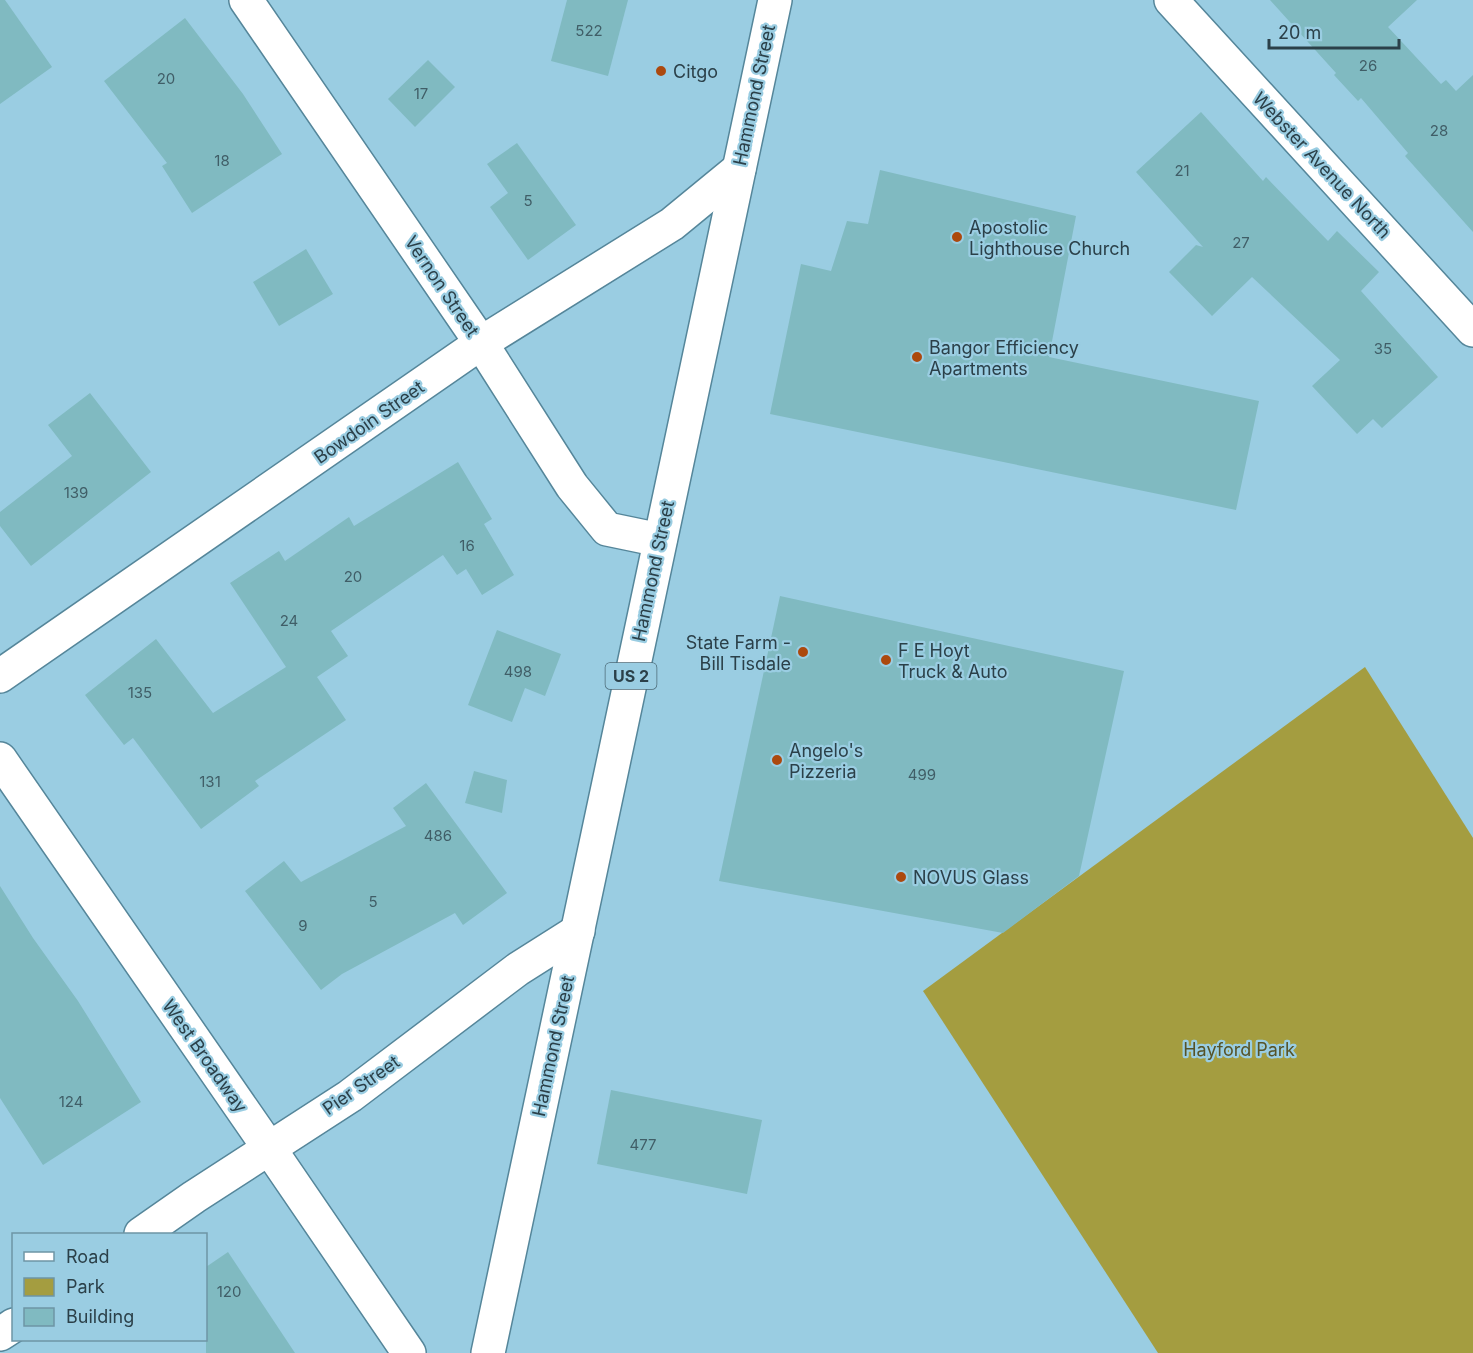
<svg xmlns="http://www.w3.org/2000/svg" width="1473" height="1353" viewBox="0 0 1473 1353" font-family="Inter,sans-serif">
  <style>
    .green { fill: #a49d40 }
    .building { fill: #80bac1 }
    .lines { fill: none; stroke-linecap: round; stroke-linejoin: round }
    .minor-casing { stroke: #55869a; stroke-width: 36 }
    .major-casing { stroke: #55869a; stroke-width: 36 }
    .minor { stroke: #fff; stroke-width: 33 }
    .major { stroke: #fff; stroke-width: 33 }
    .poi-dot { fill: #ac490e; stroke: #9acde2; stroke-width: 2 }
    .labels { text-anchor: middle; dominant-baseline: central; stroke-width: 4.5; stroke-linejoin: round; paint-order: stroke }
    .number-label { font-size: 15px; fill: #405e67 }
    .shield { fill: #9acde2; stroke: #4c6a77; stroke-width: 1.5 }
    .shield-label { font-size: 16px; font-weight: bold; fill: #2b4049 }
    .poi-label { font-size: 18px; fill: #2b4049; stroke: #9acde2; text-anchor: start }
    .street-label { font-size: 18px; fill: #2b4049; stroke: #9acde2 }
    .park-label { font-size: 18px; fill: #565327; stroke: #9acde2 }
  </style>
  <rect width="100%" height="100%" fill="#9acde2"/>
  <!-- green -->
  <polygon class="green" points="1365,667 1473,838 1473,1353 1158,1353 923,991"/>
  <!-- building -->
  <g class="building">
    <polygon points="0,0 5,0 52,67 0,104"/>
    <polygon points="567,0 628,0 608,76 551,61"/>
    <polygon points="1270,0 1417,0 1388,27 1441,84 1446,80 1456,91 1473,75 1473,232 1405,156 1408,153 1361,98 1358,101 1334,75 1336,73"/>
    <polygon points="185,18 243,94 282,154 192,213 162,166 167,163 104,81"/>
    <polygon points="428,60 455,87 415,127 388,99"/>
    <polygon points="1201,112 1263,181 1266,177 1328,241 1337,231 1379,272 1361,291 1438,377 1382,428 1373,419 1357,434 1312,386 1340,360 1252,277 1212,316 1169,272 1196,245 1203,247 1136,172"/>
    <polygon points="517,143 576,225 528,260 490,207 508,193 487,164"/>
    <polygon points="880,170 1076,216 1049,357 1259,401 1236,510 770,414 801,264 831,271 847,221 868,224"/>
    <polygon points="306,249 333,294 279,326 253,282"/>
    <polygon points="90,393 151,472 31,566 0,526 0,512 72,456 48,425"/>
    <polygon points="458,462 492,519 484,524 514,575 482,595 466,569 457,575 443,555 331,631 348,656 317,677 346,720 255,781 259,786 201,829 133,738 124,745 85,695 156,639 213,713 286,667 230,583 279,551 285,561 349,517 354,526"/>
    <polygon points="780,596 1124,671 1079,876 1003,933 719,881"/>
    <polygon points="497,630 561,654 545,696 525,688 512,722 468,705"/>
    <polygon points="474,771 507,780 502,813 465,803"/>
    <polygon points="426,783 507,893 463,925 455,913 342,974 321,990 245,891 284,861 301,882 406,826 393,808"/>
    <polygon points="0,886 33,938 78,1001 141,1102 43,1165 0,1098"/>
    <polygon points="611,1090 762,1120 747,1194 597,1164"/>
    <polygon points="228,1252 295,1353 206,1353 206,1267"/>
  </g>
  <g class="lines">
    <!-- minor casing -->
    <g class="minor-casing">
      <g id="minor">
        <polyline points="246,0 481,343 572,486 607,529 660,540"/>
        <polyline points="1171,0 1473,330"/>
        <polyline points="0,676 481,343 672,224 739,169"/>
        <polyline points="0,759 269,1148 409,1353"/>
        <polyline points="141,1234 194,1197 350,1096 518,969 578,931"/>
        <polyline points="0,1334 14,1325"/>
      </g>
    </g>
    <!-- major casing -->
    <g class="major-casing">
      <polyline id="major" points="488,1353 775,0"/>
    </g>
    <!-- minor -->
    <use href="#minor" class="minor"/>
    <!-- major -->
    <use href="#major" class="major"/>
  </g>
  <!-- markers -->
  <g class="poi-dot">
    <circle cx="661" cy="71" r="6"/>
    <circle cx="957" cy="237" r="6"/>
    <circle cx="917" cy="357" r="6"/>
    <circle cx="803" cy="652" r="6"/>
    <circle cx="886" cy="660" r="6"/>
    <circle cx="777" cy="760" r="6"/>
    <circle cx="901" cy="877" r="6"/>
  </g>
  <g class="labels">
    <!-- number labels -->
    <g class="number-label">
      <text x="589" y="30">522</text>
      <text x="1368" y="65">26</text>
      <text x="166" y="78">20</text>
      <text x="421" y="93">17</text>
      <text x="1439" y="130">28</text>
      <text x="222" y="160">18</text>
      <text x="1182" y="170">21</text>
      <text x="528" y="200">5</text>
      <text x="1241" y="242">27</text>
      <text x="1383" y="348">35</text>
      <text x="76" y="492">139</text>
      <text x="467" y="545">16</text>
      <text x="353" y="576">20</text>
      <text x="289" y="620">24</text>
      <text x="518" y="671">498</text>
      <text x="140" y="692">135</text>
      <text x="922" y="774">499</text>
      <text x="210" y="781">131</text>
      <text x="438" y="835">486</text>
      <text x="373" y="901">5</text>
      <text x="303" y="925">9</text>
      <text x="71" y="1101">124</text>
      <text x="643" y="1144">477</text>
      <text x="229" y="1291">120</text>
    </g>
    <!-- shield labels -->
    <rect class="shield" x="605.5" y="663" width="51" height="26" rx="4.5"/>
    <g class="shield-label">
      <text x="631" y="676">US 2</text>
    </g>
    <!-- poi labels -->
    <g class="poi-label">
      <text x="673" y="71">Citgo</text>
      <text x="969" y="227">Apostolic<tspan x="969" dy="21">Lighthouse Church</tspan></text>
      <text x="929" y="347">Bangor Efficiency<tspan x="929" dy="21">Apartments</tspan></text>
      <text x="791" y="642" text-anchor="end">State Farm -<tspan x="791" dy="21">Bill Tisdale</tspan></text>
      <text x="898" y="650">F E Hoyt<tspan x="898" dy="21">Truck &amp; Auto</tspan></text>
      <text x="789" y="750">Angelo's<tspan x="789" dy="21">Pizzeria</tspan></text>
      <text x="913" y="877">NOVUS Glass</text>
    </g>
    <!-- street labels -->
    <g class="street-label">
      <text transform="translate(754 95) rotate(-78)">Hammond Street</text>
      <text transform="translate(1322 165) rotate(47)">Webster Avenue North</text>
      <text transform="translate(442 286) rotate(56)">Vernon Street</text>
      <text transform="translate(369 422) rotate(-35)">Bowdoin Street</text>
      <text transform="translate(653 571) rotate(-78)">Hammond Street</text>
      <text transform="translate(553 1046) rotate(-78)">Hammond Street</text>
      <text transform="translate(205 1056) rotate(55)">West Broadway</text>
      <text transform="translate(361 1085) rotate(-35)">Pier Street</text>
    </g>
    <!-- park labels -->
    <g class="park-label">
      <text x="1239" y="1049">Hayford Park</text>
    </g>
  </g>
  <!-- legend -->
  <rect x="12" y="1233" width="195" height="108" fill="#9acde2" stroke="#6e95a5" stroke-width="1.5"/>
  <rect x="24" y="1252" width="30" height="9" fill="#ffffff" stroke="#6e95a5" stroke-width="1.5"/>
  <text x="66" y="1263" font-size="18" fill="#2b4049">Road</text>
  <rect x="24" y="1278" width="30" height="18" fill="#a49d40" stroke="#6e95a5" stroke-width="1.5"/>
  <text x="66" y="1293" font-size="18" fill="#2b4049">Park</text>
  <rect x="24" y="1308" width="30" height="18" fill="#80bac1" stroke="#6e95a5" stroke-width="1.5"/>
  <text x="66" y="1323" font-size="18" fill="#2b4049">Building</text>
  <!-- scale -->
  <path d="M1269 39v9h130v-9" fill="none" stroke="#2b4049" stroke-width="3"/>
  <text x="1278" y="39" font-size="18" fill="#2b4049" stroke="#9acde2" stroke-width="4.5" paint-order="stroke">20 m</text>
</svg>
